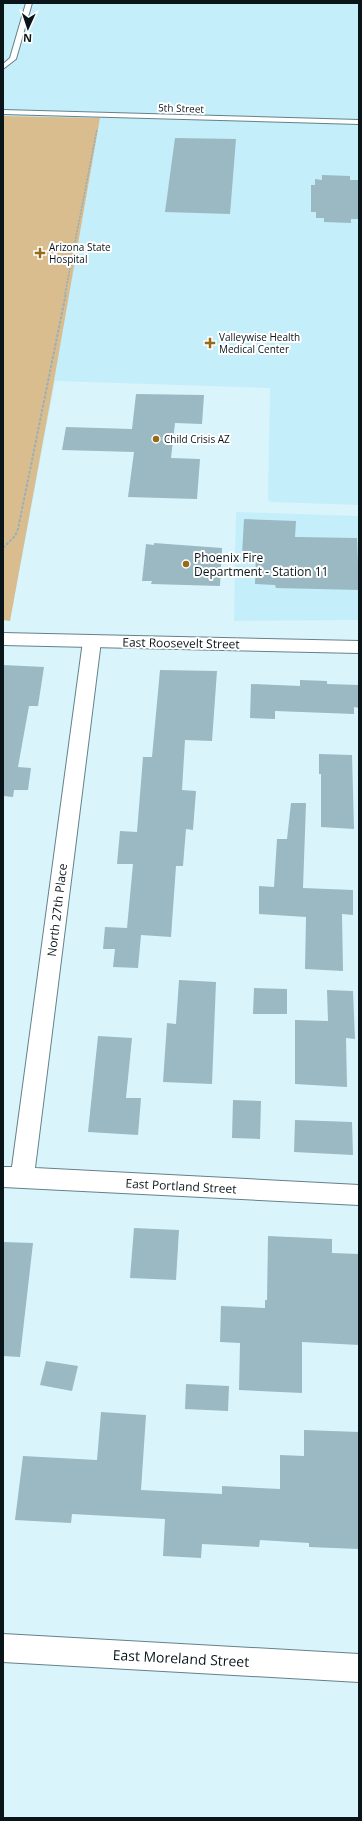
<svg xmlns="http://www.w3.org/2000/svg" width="362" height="1821" viewBox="0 0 362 1821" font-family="'Open Sans',sans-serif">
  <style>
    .built { fill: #c5eefb }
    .green { fill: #dabd8e }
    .building { fill: #9ab9c3 }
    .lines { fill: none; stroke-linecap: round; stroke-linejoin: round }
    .lane-casing { stroke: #64818a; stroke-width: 2 }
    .street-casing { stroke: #64818a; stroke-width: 2 }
    .secondary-casing { stroke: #64818a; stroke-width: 2 }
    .path-far1 { stroke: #9ab0b6; stroke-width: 1.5; stroke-dasharray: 2.5 1; stroke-linecap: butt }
    .path { stroke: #9ab0b6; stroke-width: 2; stroke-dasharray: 3 1.5; stroke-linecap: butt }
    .lane { fill: #fff; fill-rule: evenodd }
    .street { fill: #fff; fill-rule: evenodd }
    .secondary { fill: #fff; fill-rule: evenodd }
    .poi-dot { fill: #956b17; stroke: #fff; stroke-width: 1.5 }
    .labels { text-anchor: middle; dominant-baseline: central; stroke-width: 4; stroke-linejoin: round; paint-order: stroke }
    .far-street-label { font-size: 10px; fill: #091519; stroke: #fff }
    .far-poi-label { font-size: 10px; fill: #091519; stroke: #fff; text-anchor: start }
    .poi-label { font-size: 12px; fill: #091519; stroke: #fff; text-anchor: start }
    .street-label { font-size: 12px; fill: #091519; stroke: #fff }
    .near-street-label { font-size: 14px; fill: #091519; stroke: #fff }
  </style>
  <rect width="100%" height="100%" fill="#daf4fc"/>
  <!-- built -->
  <g class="built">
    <polygon points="3,3 359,3 359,505 272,502 268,500 270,388 55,381 10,621 3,620"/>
    <polygon points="236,512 359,516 359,620 234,621"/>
  </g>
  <!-- green -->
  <polygon class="green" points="3,116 100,118 54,381 10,621 3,620"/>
  <!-- building -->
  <g class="building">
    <polygon points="175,138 236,139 230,214 165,212"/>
    <polygon points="322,175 350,176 350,180 359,180 359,219 351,219 351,223 324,222 324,218 316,218 316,212 311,212 311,185 315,185 315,179 322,180"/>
    <polygon points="136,394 204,395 202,424 175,423 171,458 200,459 197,499 128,497 134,452 62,450 66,427 132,429"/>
    <polygon points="244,519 296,521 295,537 357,538 359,590 276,588 275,585 255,584 256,555 242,555"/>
    <polygon points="154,543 222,548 220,586 151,584 152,581 142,581 146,544 154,545"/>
    <polygon points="3,665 44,667 38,706 29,706 18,767 31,768 28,790 14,790 13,797 3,796"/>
    <polygon points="160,670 217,671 212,741 185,740 182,790 196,791 193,830 186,829 183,866 176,866 171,937 141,935 138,968 113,967 115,949 103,949 105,927 127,928 133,864 117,864 120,831 137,832 143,757 152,757"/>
    <polygon points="300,680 327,681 327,684 359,685 359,708 354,707 354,714 275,711 275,719 250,718 251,684 300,686"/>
    <polygon points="319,754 352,755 354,829 321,827 321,774 319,774"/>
    <polygon points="291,803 306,803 303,888 353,890 353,915 342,914 343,971 305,969 306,917 259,914 259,886 274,887 277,839 287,839"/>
    <polygon points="179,980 216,982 212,1084 163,1082 167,1023 176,1024"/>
    <polygon points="254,988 287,989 287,1014 253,1014"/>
    <polygon points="327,990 353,991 355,1039 346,1038 347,1087 295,1084 295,1020 328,1021"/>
    <polygon points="98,1036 132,1038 126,1098 141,1098 138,1135 88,1132"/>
    <polygon points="233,1100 261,1101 260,1139 232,1138"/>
    <polygon points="295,1120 352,1122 353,1155 294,1152"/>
    <polygon points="134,1228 179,1230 176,1280 130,1278"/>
    <polygon points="268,1236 332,1239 332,1253 359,1254 359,1345 302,1342 302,1393 239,1390 240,1343 220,1342 221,1306 265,1308 265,1300 267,1300"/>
    <polygon points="3,1242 33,1243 20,1357 3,1356"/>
    <polygon points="46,1361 78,1366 72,1391 40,1385"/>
    <polygon points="186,1384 229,1386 228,1411 185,1409"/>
    <polygon points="101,1412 146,1415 141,1490 222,1494 222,1486 280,1489 280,1455 304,1456 304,1430 359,1432 359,1549 309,1547 309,1543 260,1540 259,1547 202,1544 201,1558 163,1556 165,1519 72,1514 71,1523 15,1520 23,1456 97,1460"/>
  </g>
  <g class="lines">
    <!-- lane casing -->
    <g class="lane-casing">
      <g id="lane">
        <polygon points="26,3 32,3 16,59 3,69 3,64 10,58"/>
        <polygon points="3,110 359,120 359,124 3,114"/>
      </g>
    </g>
    <!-- street casing -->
    <g class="street-casing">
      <g id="street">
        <polygon points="92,635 98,637 101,641 35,1168 359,1185 359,1205 3,1187 3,1167 12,1167 83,641 86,637"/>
        <polygon points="3,1634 359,1654 359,1682 3,1662"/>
      </g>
    </g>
    <!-- secondary casing -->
    <g class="secondary-casing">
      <polygon id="secondary" points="3,633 359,641 359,653 3,645"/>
    </g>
    <!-- path-far1 -->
    <polyline class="path-far1" points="65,294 97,129"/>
    <!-- path -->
    <polyline class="path" points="3,548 15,536 18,529 66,293"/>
    <!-- lane -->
    <use href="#lane" class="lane"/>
    <!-- street -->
    <use href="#street" class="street"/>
    <!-- secondary -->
    <use href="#secondary" class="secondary"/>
  </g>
  <!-- markers -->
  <g class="poi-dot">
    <path d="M38 247h4v4h4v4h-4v4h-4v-4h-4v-4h4z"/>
    <path d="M208 337h4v4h4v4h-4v4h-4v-4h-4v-4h4z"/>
    <circle cx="156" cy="439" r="4"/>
    <circle cx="186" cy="564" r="4"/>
  </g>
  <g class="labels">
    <!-- far-street labels -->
    <g class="far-street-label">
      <text transform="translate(181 108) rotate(2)">5th Street</text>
    </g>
    <!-- far-poi labels -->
    <g class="far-poi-label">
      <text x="49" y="247">Arizona State<tspan x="49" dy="12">Hospital</tspan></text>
      <text x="219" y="337">Valleywise Health<tspan x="219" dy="12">Medical Center</tspan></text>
      <text x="164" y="439">Child Crisis AZ</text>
    </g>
    <!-- poi labels -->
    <g class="poi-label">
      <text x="194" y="557">Phoenix Fire<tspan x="194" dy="14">Department - Station 11</tspan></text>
    </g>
    <!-- street labels -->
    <g class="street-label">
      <text transform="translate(181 643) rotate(1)">East Roosevelt Street</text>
      <text transform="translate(57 910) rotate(-83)">North 27th Place</text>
      <text transform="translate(181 1186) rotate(3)">East Portland Street</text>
    </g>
    <!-- near-street labels -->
    <g class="near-street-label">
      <text transform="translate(181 1658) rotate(3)">East Moreland Street</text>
    </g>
  </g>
  <!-- border -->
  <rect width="362" height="1821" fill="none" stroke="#091519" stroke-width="8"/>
  <!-- north arrow -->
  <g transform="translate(28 28) rotate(183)" stroke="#ffffff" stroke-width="3" paint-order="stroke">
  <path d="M0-3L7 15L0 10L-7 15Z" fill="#091519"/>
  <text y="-6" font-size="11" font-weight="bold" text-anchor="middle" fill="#091519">N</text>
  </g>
</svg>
